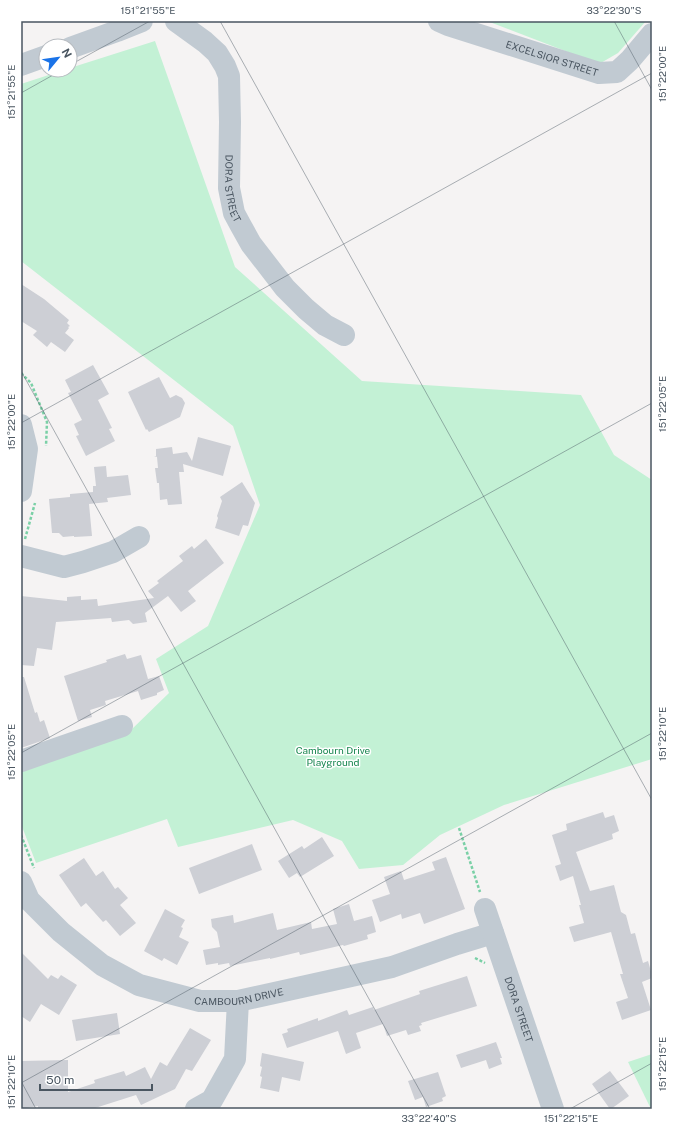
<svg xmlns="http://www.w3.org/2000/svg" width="673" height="1130" viewBox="0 0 673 1130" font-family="'Public Sans',sans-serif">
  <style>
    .green { fill: #c3f1d5 }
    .building { fill: #cdcfd5 }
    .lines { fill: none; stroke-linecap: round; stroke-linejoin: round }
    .path { stroke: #7ad0a6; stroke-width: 2.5; stroke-dasharray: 3 2; stroke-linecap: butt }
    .minor { stroke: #c1cad2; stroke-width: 22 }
    .ticks { fill: none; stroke: #4a5661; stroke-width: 1; stroke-opacity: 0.45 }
    .labels { text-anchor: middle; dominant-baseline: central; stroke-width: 3; stroke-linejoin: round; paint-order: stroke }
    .street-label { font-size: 10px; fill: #4a5661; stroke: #fff }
    .park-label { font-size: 10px; fill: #17864f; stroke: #fff }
    .neatline { fill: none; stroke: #4a5661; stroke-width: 1.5 }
    .ticks-label { font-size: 10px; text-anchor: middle; fill: #4a5661 }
  </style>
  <rect width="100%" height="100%" fill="#f5f3f3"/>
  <!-- green -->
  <g class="green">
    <polygon points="487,21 646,21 618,53 599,64"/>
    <polygon points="155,41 235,267 362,381 581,395 614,455 652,480 652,759 504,805 440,835 403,865 359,869 342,841 293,820 178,847 167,819 36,863 21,824 21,765 131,730 169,693 156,659 208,626 260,505 233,426 21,261 21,84 64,70 70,70 70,68"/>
    <polygon points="652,1054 652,1109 651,1109 628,1062"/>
  </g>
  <!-- building -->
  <g class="building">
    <polygon points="21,284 44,299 69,320 67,323 70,326 68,327 69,328 65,333 74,340 65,352 51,342 47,347 33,335 37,331 21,321"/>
    <polygon points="93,365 109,394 98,400 112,428 109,429 115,441 86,456 76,436 79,435 74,424 82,420 68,393 71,392 65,380"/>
    <polygon points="159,377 170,398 176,395 182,398 185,403 180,417 149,432 147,429 146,430 128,392"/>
    <polygon points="198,437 231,446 223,476 183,464 184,472 179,472 182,504 168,505 167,499 160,500 159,483 157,483 155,468 158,468 157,457 154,456 156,456 156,449 172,447 173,454 187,452 192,461"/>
    <polygon points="106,466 107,477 128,475 131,495 107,498 108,502 89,504 92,536 74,537 74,536 63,537 59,533 52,533 49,499 70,497 70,494 93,492 93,486 96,486 94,467"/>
    <polygon points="242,482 255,503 248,526 243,525 239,536 215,528 218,518 217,516 222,501 220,497"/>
    <polygon points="206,539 224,563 188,591 196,601 181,612 168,596 145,613 147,622 133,624 129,620 112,622 111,618 56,622 52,650 37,648 34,666 21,665 21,596 67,601 67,597 81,596 81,600 97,599 98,606 154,598 148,591 159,583 157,581 183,561 179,556 192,546 194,549"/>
    <polygon points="125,654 127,659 141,655 148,679 159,676 164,690 157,693 157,695 141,700 138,691 105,701 106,705 90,710 92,717 78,721 64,676 107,662 106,660"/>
    <polygon points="21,677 24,677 35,713 37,712 40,722 44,720 50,738 21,748"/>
    <polygon points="603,812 605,818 614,815 619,831 612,834 613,839 576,852 590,891 614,885 621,912 626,915 631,934 635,933 643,963 648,961 652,975 652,978 642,982 651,1010 622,1020 616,1002 628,998 620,974 623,974 611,932 574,942 569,927 584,923 579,905 581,905 573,876 560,881 555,866 561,864 552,835 567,830 566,824"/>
    <polygon points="322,837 334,856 300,877 297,873 289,878 278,861 302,846 304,849"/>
    <polygon points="252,844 262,870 199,894 189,868"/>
    <polygon points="446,857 465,909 424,924 420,913 402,919 401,914 380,922 372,900 390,894 384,877 401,871 404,880 435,870 432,862"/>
    <polygon points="84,858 96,876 103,871 115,889 118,887 128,898 120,905 136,923 120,936 106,920 103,922 86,903 81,907 59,875"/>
    <polygon points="349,904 354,921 372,916 376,932 367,935 368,939 344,946 343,945 300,955 299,952 270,959 270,958 230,966 229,963 218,965 218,963 206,965 203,950 220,947 217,932 212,927 211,919 233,915 234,923 273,913 277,930 311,922 312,929 337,924 333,909"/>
    <polygon points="165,909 185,920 181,927 183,928 179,937 189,942 177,965 164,958 162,961 144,951"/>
    <polygon points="21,952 48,979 51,975 58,979 61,975 77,985 59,1015 41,1004 30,1022 21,1016"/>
    <polygon points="467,976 477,1006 421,1023 422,1025 419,1026 421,1031 408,1035 406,1030 387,1036 383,1024 356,1033 361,1048 346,1054 338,1031 287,1048 282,1034 288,1032 287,1029 318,1018 318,1021 347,1010 349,1015 373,1007 374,1010 420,994 419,991"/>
    <polygon points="117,1013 120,1034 76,1041 72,1020"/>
    <polygon points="190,1028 211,1040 192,1071 186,1069 175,1089 141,1105 136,1095 92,1109 89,1109 89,1108 50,1108 50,1109 38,1109 38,1106 21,1109 21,1061 68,1060 68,1092 95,1083 94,1080 124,1071 126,1076 145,1067 151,1079 160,1062 167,1066"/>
    <polygon points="496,1042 502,1058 500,1058 502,1064 489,1069 486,1060 461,1068 456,1055"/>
    <polygon points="262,1053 304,1062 300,1081 282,1077 279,1092 260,1088 262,1077 260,1076 262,1067 260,1066"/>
    <polygon points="610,1071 629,1096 611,1109 610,1109 592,1084"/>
    <polygon points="438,1072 446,1096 442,1098 443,1101 426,1107 423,1097 415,1100 408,1081"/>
  </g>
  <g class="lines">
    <!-- path -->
    <g class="path">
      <polyline points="21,373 31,383 47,422 46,446"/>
      <polyline points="25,539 35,503"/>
      <polyline points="459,828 480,892"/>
      <polyline points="21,835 34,868"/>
      <polyline points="475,958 485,963"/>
    </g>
    <!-- minor -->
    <g class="minor">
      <path id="s1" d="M 176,21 L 205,42 L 217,53 L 225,66 L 229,76 L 230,122 L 229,188 L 234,213 L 241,226 L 251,244 L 285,288 L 306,309 L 325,325 L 344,335"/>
      <path id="s2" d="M 439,21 L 448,25 L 599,73 L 617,72 L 630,60 L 652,34"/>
      <polyline points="70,48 117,31 142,21"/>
      <polyline points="21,65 46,56"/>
      <polyline points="21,425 27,449 21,491"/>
      <polyline points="21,556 64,567 83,562 113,552 139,537"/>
      <polyline points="21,761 122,726"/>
      <path id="s3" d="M 21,882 L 29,900 L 61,932 L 102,965 L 139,985 L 200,1001 L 238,1001 L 392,967 L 457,944 L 493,933"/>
      <path id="s4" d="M 485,909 L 553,1109"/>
      <polyline points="196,1109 212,1100 235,1059 238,1001"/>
    </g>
  </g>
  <!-- ticks -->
  <path class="ticks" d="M 220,21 L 652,800M 614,21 L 652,90M 70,65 L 150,21M 21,93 L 62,70M 21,371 L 430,1109M 21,423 L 652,73M 21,753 L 652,403M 21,1081 L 36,1109M 21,1083 L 652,733M 570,1109 L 652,1063"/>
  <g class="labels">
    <!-- street labels -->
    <g class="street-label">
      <text stroke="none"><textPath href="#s2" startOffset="119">EXCELSIOR STREET</textPath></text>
      <text stroke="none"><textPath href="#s1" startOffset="191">DORA STREET</textPath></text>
      <text stroke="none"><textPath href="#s3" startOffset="262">CAMBOURN DRIVE</textPath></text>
      <text stroke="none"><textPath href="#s4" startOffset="106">DORA STREET</textPath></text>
    </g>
    <!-- park labels -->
    <g class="park-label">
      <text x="333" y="750">Cambourn Drive<tspan x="333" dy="12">Playground</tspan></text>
    </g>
  </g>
  <!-- border -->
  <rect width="673" height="1130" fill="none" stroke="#ffffff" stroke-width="44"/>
  <!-- north arrow -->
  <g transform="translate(58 58) rotate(61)"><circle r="19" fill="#ffffff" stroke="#b7bbc0"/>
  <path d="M0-3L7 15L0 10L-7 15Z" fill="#1a73e8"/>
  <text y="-6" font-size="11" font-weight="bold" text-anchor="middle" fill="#4a5661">N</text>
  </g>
  <!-- scale -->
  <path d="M40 1084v6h112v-6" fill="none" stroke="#4a5661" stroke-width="2"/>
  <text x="46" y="1084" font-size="12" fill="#4a5661" stroke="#ffffff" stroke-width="3" paint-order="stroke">50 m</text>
  <rect x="22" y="22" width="629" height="1086" class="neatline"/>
  <g class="ticks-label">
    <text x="148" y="14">151°21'55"E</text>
    <text x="614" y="14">33°22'30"S</text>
    <text transform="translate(662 74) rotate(-90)" y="4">151°22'00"E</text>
    <text transform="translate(11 92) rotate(-90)" y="4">151°21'55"E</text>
    <text transform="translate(662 404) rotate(-90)" y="4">151°22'05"E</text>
    <text transform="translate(11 422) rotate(-90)" y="4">151°22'00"E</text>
    <text transform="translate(662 734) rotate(-90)" y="4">151°22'10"E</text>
    <text transform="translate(11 752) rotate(-90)" y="4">151°22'05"E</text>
    <text transform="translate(662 1064) rotate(-90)" y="4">151°22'15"E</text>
    <text transform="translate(11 1082) rotate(-90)" y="4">151°22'10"E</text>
    <text x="429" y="1122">33°22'40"S</text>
    <text x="571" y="1122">151°22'15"E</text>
  </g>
</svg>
